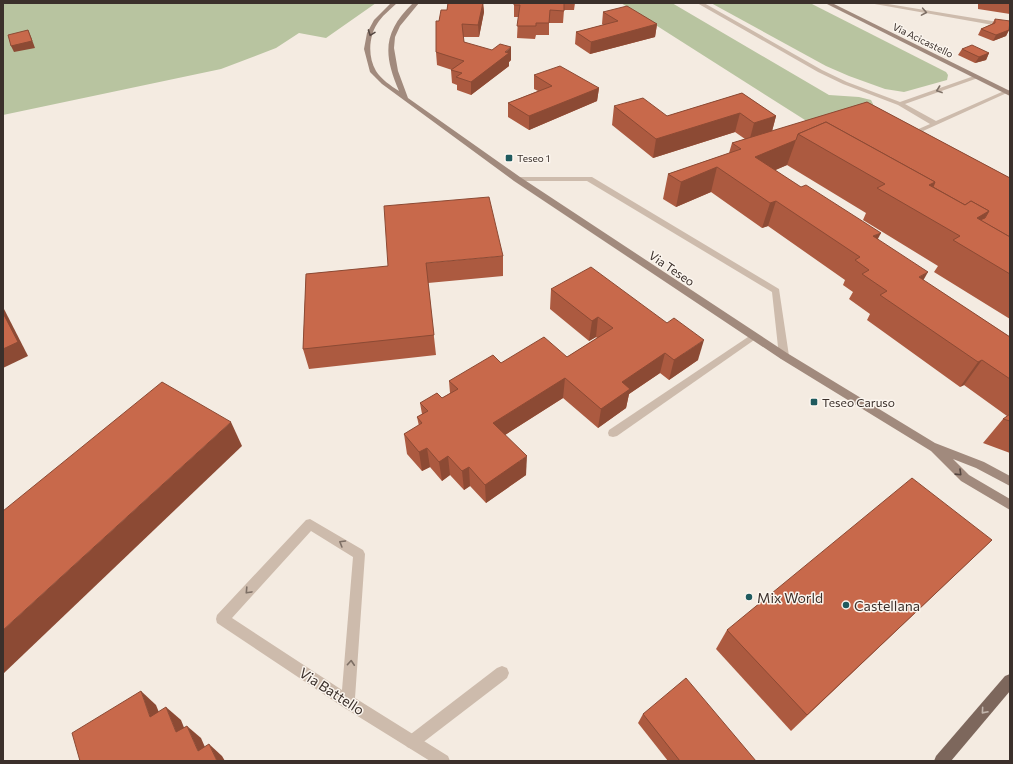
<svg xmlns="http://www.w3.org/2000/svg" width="1013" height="764" viewBox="0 0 1013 764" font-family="Commissioner,sans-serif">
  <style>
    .green { fill: #b8c4a0 }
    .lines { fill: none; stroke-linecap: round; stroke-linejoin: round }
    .lane { fill: #cdbbac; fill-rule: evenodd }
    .street { fill: #cdbbac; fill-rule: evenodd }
    .secondary { fill: #a18a7d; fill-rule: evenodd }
    .primary { fill: #7d675c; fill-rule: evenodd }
    .wall { fill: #ac5a40 }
    .shaded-wall { fill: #8c4a34 }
    .building { fill: #c8694b; stroke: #8c4a34 }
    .oneway { stroke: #7d6f65 }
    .oneway2 { stroke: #544640 }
    .oneway3 { stroke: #c2b5ac }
    .poi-dot { fill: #1f5a5e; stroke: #fbf5ee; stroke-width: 1.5 }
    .labels { text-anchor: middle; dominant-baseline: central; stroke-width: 3; stroke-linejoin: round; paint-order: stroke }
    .far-street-label { font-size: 10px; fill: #3b302b; stroke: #fbf5ee }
    .far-poi-label { font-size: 10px; fill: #3b302b; stroke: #fbf5ee; text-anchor: start }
    .street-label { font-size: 12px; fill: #3b302b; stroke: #fbf5ee }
    .poi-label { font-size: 12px; fill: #3b302b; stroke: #fbf5ee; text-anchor: start }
    .near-poi-label { font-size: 14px; fill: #3b302b; stroke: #fbf5ee; text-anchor: start }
    .near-street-label { font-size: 14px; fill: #3b302b; stroke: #fbf5ee }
  </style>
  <rect width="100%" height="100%" fill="#f4ebe1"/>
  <!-- green -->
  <g class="green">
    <polygon points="3,3 376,3 326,38 299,33 276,48 221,69 3,115"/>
    <polygon points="621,3 672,3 829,95 859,97 871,100 874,106 824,122 805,120"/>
    <polygon points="711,3 810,3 946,72 948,75 947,80 904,92 885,89 849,76 826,66"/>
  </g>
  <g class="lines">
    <!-- lane -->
    <g class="lane">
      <polygon points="697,3 704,3 822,70 847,82 900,102 974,76 978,76 978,78 905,104 936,121 1004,91 1009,92 923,131 929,135 923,136 914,131 930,124 898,105 843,84 818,72"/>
      <polygon points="514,177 592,177 779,289 789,356 787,359 781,359 779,356 772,292 587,181 514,181"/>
      <polygon points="754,333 757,334 759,336 757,338 617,436 613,437 609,436 608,433 609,430"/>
      <polygon points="502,666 507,668 509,673 507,678 417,747 412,749 407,747 405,742 407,737 497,668"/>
    </g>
    <!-- street -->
    <g class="street">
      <polygon points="869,3 882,3 1010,24 1010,28"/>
      <path d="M 310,519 L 363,550 L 365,554 L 355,698 L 448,756 L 450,761 L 430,761 L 343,707 L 217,623 L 216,619 L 217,615 L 306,520 ZM 311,531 L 353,557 L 342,690 L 232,618 Z"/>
    </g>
    <!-- secondary -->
    <g class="secondary">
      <path d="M 391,3 L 397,3 C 391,9 384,14 379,21 C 369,34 367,56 376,71 C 381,79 391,86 399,91 C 383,54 383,32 413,3 L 419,3 L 400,26 L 395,37 L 394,48 L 398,71 L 408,98 L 520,177 L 787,353 L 935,443 L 984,462 L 1010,476 L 1010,486 L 976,468 L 953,459 L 969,475 L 1010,499 L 1010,510 L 961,481 L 931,451 L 781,359 L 514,181 L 382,84 L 370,72 L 364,49 L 367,33 L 374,20 Z"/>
      <polygon points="825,3 832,3 1010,91 1010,96"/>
    </g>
    <!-- primary -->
    <polygon class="primary" points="1010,674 1010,691 951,761 934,761 936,756 1005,676"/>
  </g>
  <!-- wall -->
  <g class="wall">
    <polygon points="448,3 483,3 484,12 479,37 463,37 464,42 511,60 509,62 509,66 471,95 457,90 457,85 452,83 451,70 452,70 437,65 436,52 439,21 447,10"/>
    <polygon points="514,3 575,3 574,10 564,10 563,23 549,23 549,35 536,35 535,39 517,38 518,17 514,17"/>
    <polygon points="978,3 1010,3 1010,14 978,9"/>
    <polygon points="603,12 657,24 655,37 590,54 575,44 576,32 603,25 602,24"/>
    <polygon points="995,19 1009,30 1006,36 993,41 978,35 981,29 992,24"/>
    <polygon points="962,49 989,53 986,60 975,63 958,55"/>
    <polygon points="534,75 599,88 597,101 529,130 508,117 508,103 538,91 534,89"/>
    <polygon points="742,93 776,116 772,131 867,102 1010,178 1010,319 934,272 938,266 863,220 866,213 787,165 775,170 877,239 923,280 1010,337 1010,453 983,443 1003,419 1007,416 964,385 960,387 867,320 870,314 849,299 853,292 843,285 845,280 768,226 762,228 711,192 676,207 663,199 668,174 729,153 732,143 745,139 735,132 653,158 612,125 614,106 667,116"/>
    <polygon points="503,256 503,276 428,283 436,355 309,369 303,349 306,274"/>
    <polygon points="551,289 698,360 669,380 660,373 629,394 626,408 598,428 563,398 505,435 526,475 486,503 470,486 464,490 450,475 442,481 430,467 422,471 407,454 404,434 419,426 417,417 422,414 420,403 442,398 450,393 449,381 501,363 567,357 597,338 596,337 589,341 550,309"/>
    <polygon points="992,540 791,731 716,649 727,630"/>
    <polygon points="643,714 756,761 668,761 638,723"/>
  </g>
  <!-- shaded-wall -->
  <g class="shaded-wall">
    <polygon points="483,3 484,12 479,37 478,25"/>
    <polygon points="657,24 655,37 590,54 591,42"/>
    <polygon points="28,30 31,37 35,48 14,52 11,46"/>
    <polygon points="1009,30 1006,36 993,41 996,35"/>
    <polygon points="511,47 511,60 509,62 509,66 471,95 471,82"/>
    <polygon points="989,53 986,60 975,63 979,57"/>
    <polygon points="599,88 597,101 529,130 529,116"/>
    <polygon points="740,113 735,132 653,158 656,139"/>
    <polygon points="776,116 771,135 749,142 754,123"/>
    <polygon points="796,140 787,165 748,182 755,157"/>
    <polygon points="717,167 711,192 676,207 681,182"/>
    <polygon points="935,182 929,194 929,185"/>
    <polygon points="776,201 768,226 762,228 770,203"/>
    <polygon points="989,211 978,228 977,218"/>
    <polygon points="881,233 868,258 873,236"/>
    <polygon points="928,272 914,297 919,277"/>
    <polygon points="3,307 28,356 3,368"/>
    <polygon points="598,317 596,337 589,341 592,321"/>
    <polygon points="704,340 698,360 669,380 674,360"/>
    <polygon points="665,353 660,373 629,394 626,408 598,428 601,409 622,382"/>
    <polygon points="982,360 964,385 960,387 978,362"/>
    <polygon points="565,378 563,398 494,442 493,423"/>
    <polygon points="231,422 242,446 3,674 3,630"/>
    <polygon points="427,448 430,467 422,471 419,452"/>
    <polygon points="448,456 450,475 442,481 439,462"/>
    <polygon points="527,456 526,475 486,503 485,485"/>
    <polygon points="469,467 470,486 464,490 462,471"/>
    <polygon points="141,691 156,705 166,730 150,717"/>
    <polygon points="166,707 181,720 191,745 176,732"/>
    <polygon points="187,726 201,738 211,761 198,751"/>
    <polygon points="209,744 222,756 225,761 217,761"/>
  </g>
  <!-- building -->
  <g class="building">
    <polygon points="448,3 483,3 478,25 462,24 464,42 492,50 500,44 511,47 505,52 509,53 471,82 456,77 462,73 451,70 464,61 436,52 436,21 439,21 441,10 447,10"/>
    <polygon points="514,3 564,3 564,11 550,10 549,23 536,23 536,26 517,26 520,5 514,5"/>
    <polygon points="627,6 657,24 591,42 576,32 618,21 603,12"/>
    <polygon points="995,19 1010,21 1009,30 996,35 981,29 995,23"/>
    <polygon points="28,30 32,41 11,46 8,35"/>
    <polygon points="972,45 989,53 979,57 962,49"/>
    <polygon points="560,66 599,88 529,116 508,103 552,86 534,75"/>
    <polygon points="742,93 776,116 754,123 740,113 656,139 614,106 643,98 667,116"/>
    <polygon points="867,102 1010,178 1010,237 980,220 985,218 989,211 971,201 965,205 933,187 935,182 826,122 798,134 796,140 755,157 801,187 806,185 881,233 873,236 928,272 919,277 1010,337 1010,379 982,360 978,362 880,295 887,291 862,274 869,270 855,260 860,257 776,201 770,203 717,167 681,182 668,174 741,149 732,143"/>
    <polygon points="826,122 935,182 929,185 965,205 971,201 989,211 977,218 1010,237 1010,274 953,240 960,236 877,188 885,184 798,134"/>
    <polygon points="489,197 503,256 426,263 434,335 303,349 306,274 388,266 384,206"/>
    <polygon points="591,267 667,323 674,318 704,340 674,360 665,353 622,382 630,389 601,409 565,378 493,423 527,456 485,485 469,467 462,471 448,456 439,462 427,448 419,452 404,434 422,423 417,417 428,411 420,403 437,393 442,398 458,389 449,381 493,355 501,363 544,337 567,357 613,328 598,317 592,321 551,289"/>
    <polygon points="3,313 18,342 3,349"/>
    <polygon points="162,382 231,422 3,630 3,511"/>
    <polygon points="1010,414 1010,421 1003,419"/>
    <polygon points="912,478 992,540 807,715 727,630"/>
    <polygon points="686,678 756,761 680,761 643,714"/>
    <polygon points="141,691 150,717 166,707 176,732 187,726 198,751 209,744 217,761 80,761 72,733"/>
  </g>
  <!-- one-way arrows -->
  <defs><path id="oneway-chevron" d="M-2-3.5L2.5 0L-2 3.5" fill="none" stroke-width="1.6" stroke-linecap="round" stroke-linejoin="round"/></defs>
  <g class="oneway">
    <use href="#oneway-chevron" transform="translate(924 12) rotate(10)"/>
    <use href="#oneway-chevron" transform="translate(939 90) rotate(160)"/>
    <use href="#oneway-chevron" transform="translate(342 543) rotate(-149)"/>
    <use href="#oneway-chevron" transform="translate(248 591) rotate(133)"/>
    <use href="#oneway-chevron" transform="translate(351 663) rotate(-86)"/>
  </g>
  <g class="oneway2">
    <use href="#oneway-chevron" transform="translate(371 33) rotate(110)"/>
    <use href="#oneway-chevron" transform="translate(959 473) rotate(44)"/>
  </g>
  <use class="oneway3" href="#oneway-chevron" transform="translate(984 711) rotate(131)"/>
  <!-- markers -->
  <g class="poi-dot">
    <rect x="505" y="154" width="8" height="8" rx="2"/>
    <rect x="810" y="398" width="8" height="8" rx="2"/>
    <circle cx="749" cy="597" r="4"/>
    <circle cx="846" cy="605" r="4"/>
  </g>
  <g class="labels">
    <!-- far-street labels -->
    <g class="far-street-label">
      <text transform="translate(923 40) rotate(26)">Via Acicastello</text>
    </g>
    <!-- far-poi labels -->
    <g class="far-poi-label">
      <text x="517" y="158">Teseo 1</text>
    </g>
    <!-- street labels -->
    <g class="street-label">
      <text transform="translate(672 268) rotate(34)">Via Teseo</text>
    </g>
    <!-- poi labels -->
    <g class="poi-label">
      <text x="822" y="402">Teseo Caruso</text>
    </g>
    <!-- near-poi labels -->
    <g class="near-poi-label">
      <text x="757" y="597">Mix World</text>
      <text x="854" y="605">Castellana</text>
    </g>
    <!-- near-street labels -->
    <g class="near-street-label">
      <text transform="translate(332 691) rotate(33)">Via Battello</text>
    </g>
  </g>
  <!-- border -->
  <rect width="1013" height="764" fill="none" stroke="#3b302b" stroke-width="8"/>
</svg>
